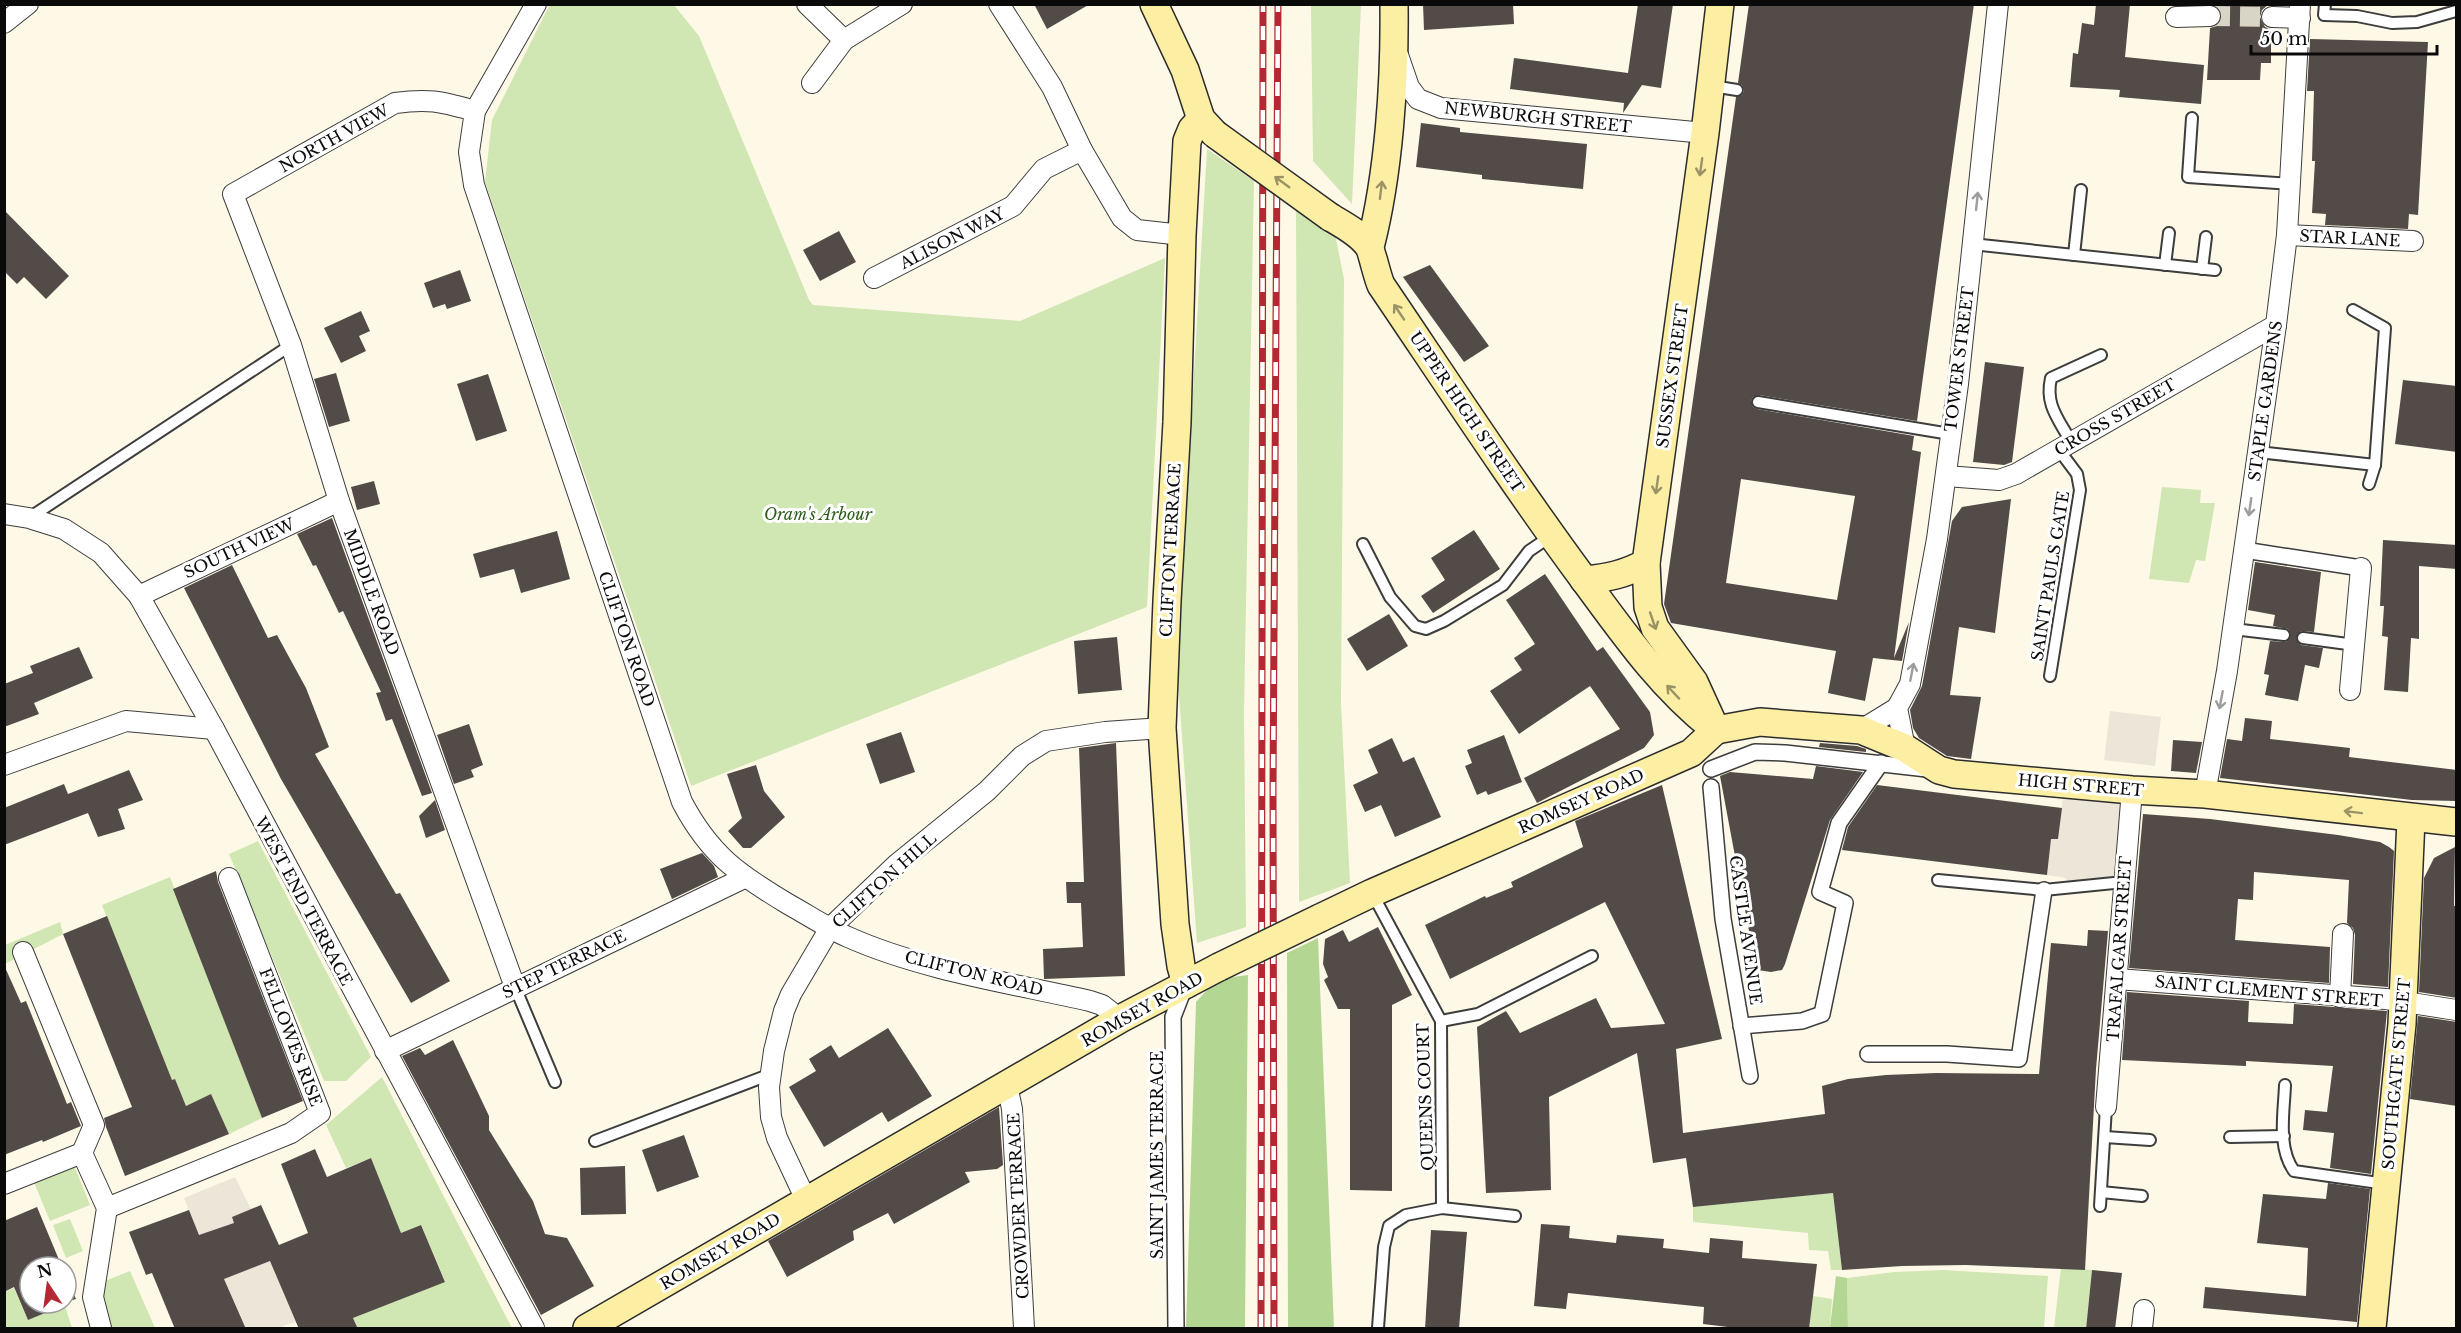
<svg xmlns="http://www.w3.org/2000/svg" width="2461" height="1333" viewBox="0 0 2461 1333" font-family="'Libre Baskerville',serif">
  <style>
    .green { fill: #d0e6b3 }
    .forest { fill: #b4d693 }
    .plaza { fill: #ece6d9 }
    .building { fill: #524b47; fill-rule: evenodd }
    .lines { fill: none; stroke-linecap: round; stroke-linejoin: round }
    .minor-tunnel { stroke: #d9d5c6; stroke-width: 20; stroke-dasharray: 20 10; stroke-linecap: butt }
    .service-casing { stroke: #3d3d3d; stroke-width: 14 }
    .pedestrian-casing { stroke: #3d3d3d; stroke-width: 18 }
    .minor-casing { stroke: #3d3d3d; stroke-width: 22 }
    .secondary-casing { stroke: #2c2c2c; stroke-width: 30 }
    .service { stroke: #fff; stroke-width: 10 }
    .pedestrian { stroke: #fff; stroke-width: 15 }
    .minor { stroke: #fff; stroke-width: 20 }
    .secondary { stroke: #fcefa4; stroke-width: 27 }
    .rail-casing { stroke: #b42834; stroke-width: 7 }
    .rail { stroke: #fff; stroke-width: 4.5; stroke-dasharray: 14; stroke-linecap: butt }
    .secondary-bridge-casing { stroke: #2c2c2c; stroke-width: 30; stroke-linecap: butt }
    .secondary-bridge { stroke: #fcefa4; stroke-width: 27 }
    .oneway { stroke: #9b9366 }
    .oneway2 { stroke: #9d9d9d }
    .labels { text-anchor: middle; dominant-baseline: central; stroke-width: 6; stroke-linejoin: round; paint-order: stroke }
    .street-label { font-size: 16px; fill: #0a0a0a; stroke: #fff }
    .park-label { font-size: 16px; font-style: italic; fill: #2e5e1e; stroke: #fff }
  </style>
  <rect width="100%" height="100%" fill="#fef9e7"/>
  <!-- green -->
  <g class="green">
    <polygon points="550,4 674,5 699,36 809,300 813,305 1020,321 1165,258 1147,607 691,786 485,182 492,120"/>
    <polygon points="1311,5 1361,5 1352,204 1313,161"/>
    <polygon points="1207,149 1254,181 1244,711 1246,927 1197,943 1177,667"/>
    <polygon points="1296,210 1335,234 1344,279 1341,704 1350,883 1299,902"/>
    <polygon points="2162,487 2201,490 2200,503 2215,503 2205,561 2196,560 2189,583 2149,579"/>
    <polygon points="258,841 371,1057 346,1081 324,1081 229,854"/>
    <polygon points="170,877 262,1118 229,1134 211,1095 186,1106 175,1079 172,1080 102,905"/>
    <polygon points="60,922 63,934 5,964 5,945"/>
    <polygon points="382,1077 512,1328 358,1328 353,1318 445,1281 421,1225 401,1233 371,1158 346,1168 326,1125"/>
    <polygon points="73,1163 90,1205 50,1221 33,1180"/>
    <polygon points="1833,1193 1842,1270 1831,1270 1828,1251 1809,1250 1808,1233 1693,1222 1693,1207"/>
    <polygon points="70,1219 83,1251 66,1258 53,1225"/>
    <polygon points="2061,1267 2092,1270 2086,1328 2054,1328"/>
    <polygon points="1943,1270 2048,1276 2044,1328 1848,1328 1847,1278 1894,1272"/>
    <polygon points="130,1271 155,1328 108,1328 101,1291 102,1282"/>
    <polygon points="14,1288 28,1320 64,1303 72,1328 5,1328 4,1292"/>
    <polygon points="1813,1296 1832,1299 1830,1328 1809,1328"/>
  </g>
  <!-- forest -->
  <g class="forest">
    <polygon points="1318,938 1334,1328 1288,1328 1287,953"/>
    <polygon points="1248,975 1245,1328 1186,1328 1196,1002 1217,979"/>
    <polygon points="1836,1276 1847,1278 1848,1328 1830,1328"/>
  </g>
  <!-- plaza -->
  <g class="plaza">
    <polygon points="2110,711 2161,717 2155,766 2104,760"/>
    <polygon points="2064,788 2124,801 2122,880 2071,884 2065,878 2047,875 2051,839 2058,839"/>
    <polygon points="235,1177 251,1209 232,1217 270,1260 296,1322 283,1326 283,1328 246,1328 224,1279 199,1235 184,1198"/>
  </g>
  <!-- building -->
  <g class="building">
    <polygon points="1034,4 1090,4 1047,29"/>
    <polygon points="1423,4 1513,4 1514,24 1424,30"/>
    <polygon points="1638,4 1673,4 1661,88 1642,85 1623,113 1624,103 1510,89 1514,58 1628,73"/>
    <path d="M 1749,4 L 1974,4 L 1917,421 L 1759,395 L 1753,397 L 1751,401 L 1753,407 L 1757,409 L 1914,436 L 1912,450 L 1921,452 L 1894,658 L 1909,622 L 1902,661 L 1873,658 L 1865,701 L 1828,693 L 1836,651 L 1671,623 L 1664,604 L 1736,97 L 1742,95 L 1744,91 L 1742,85 L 1738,83 ZM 1741,479 L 1855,496 L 1837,600 L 1726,583 Z"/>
    <polygon points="2096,4 2130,4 2125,57 2204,65 2201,104 2119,97 2120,90 2070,87 2073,53 2078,54 2082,23 2094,25"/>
    <polygon points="2212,4 2269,4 2262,10 2260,17 2265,27 2271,29 2271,63 2261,63 2260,80 2207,80 2210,28 2217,26 2222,16 2220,9"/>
    <polygon points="2310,39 2428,42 2418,215 2409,214 2408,229 2325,225 2326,214 2312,213 2315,161 2312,161 2314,91 2307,91"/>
    <polygon points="1421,123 1460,128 1460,132 1587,144 1583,189 1482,179 1482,175 1416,167"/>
    <polygon points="4,210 69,276 46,299 24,277 17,284 4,271"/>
    <polygon points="839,231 856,262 820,281 803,250"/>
    <polygon points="1430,265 1489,346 1464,362 1403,277"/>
    <polygon points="460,270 471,301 447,309 445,304 433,308 424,283"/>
    <polygon points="361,311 370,331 359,336 366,351 341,363 324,328"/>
    <polygon points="1985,362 2024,367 2012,462 2004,465 1973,462"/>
    <polygon points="336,373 350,421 329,427 314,379"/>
    <polygon points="488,374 507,431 476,441 457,384"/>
    <polygon points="2403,380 2457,386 2457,452 2395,444"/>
    <polygon points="374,481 380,504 357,510 351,487"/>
    <polygon points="2011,499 1995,633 1959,627 1950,695 1981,697 1971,759 1947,756 1919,738 1913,728 1910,710 1922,686 1952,521 1962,507"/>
    <polygon points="332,518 432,793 422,796 392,719 386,721 376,693 381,692 343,611 339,613 316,565 313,566 297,534"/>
    <polygon points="1474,530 1500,569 1433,613 1421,596 1445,580 1431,558"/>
    <polygon points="557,531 570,579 521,593 514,569 480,578 473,554"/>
    <polygon points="2383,540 2457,545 2457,569 2419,566 2419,639 2411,638 2408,692 2384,690 2388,637 2382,636 2384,606 2380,606"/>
    <polygon points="2255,562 2321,572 2314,632 2301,631 2296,638 2301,645 2323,648 2319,668 2305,665 2298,701 2265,695 2269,675 2264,674 2270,641 2286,642 2291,635 2288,629 2273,626 2275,615 2248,610"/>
    <polygon points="232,565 268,638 277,635 306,688 329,747 315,754 396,894 400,893 450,981 411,1003 281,779 184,588"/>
    <polygon points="1545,574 1597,651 1603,647 1650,712 1654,735 1644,748 1537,803 1524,778 1620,729 1590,686 1519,734 1490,691 1522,670 1514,658 1535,644 1506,600"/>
    <polygon points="1389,614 1408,646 1367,671 1347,639"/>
    <polygon points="1117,637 1122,690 1078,694 1074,641"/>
    <polygon points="79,647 93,678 34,703 39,714 4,727 4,684 33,673 30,666"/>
    <polygon points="2245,718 2272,721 2270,739 2350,748 2349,757 2457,770 2457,801 2412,800 2220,778 2227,739 2242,741"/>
    <polygon points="469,724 483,765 471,770 474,777 454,784 437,735"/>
    <polygon points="901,732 915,772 880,784 866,744"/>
    <polygon points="1504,735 1522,782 1488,795 1486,791 1477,795 1465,766 1472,763 1467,750"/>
    <polygon points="1392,738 1403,762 1414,757 1441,817 1395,837 1381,805 1365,812 1353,785 1378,773 1368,750"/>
    <polygon points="2173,740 2202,742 2196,773 2171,771"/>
    <polygon points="1116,743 1125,976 1044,979 1043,949 1083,947 1081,903 1067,903 1066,882 1084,882 1079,748"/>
    <polygon points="1820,743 1857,746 1866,749 1866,752 1819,747"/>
    <polygon points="756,765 764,791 785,817 751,848 743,848 728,831 742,818 727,774"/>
    <polygon points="1816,766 1863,772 1830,820 1785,964 1782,970 1771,972 1758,970 1755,963 1720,776 1730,772 1813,779"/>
    <polygon points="129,770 143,800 118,809 125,829 98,837 88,813 4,845 4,808 64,784 68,794"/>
    <polygon points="1662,785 1722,1039 1676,1049 1683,1133 1825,1114 1822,1086 1848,1079 1886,1075 1936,1073 2039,1074 2051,943 2087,946 2088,930 2108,931 2096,1069 2085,1270 1966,1265 1902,1266 1842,1270 1833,1193 1693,1207 1686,1158 1653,1163 1637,1053 1549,1097 1551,1190 1486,1193 1477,1027 1506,1011 1520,1033 1596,998 1611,1028 1665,1024 1605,902 1450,979 1425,925 1485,896 1486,898 1513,887 1511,882 1583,847 1575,821"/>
    <polygon points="1877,785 2062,808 2058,839 2051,839 2047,875 1842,850 1848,827"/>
    <polygon points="435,800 445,830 426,838 419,816"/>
    <polygon points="2143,814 2210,819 2338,835 2380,842 2389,847 2394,851 2388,987 2353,984 2355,935 2353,928 2347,923 2349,880 2254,872 2253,900 2238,899 2235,940 2330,947 2329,983 2129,968"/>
    <polygon points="2455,847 2454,906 2457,906 2457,998 2419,992 2424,878 2434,858"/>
    <polygon points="702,853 714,866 718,877 672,899 660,869"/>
    <polygon points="216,871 218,882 303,1101 262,1118 173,889"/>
    <polygon points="107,916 172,1080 175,1079 186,1106 211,1094 229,1134 125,1176 106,1127 104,1118 132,1107 63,934"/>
    <polygon points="1378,927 1412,995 1392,1005 1392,1191 1350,1190 1350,1009 1338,1009 1324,980 1328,977 1323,964 1325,939 1343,930 1349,942"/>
    <polygon points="4,965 21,1003 26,1001 67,1104 71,1102 81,1126 43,1142 42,1140 4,1155"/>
    <polygon points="2127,992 2249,1001 2248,1022 2293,1024 2294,1004 2387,1011 2371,1174 2330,1168 2334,1133 2303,1130 2305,1110 2327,1112 2333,1066 2246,1061 2246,1066 2122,1060"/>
    <polygon points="2418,1016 2457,1022 2457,1106 2410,1099"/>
    <polygon points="888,1028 932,1096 888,1122 882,1112 824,1147 789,1087 816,1071 809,1059 831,1045 839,1058"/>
    <polygon points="453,1040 489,1116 489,1130 533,1201 545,1234 567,1238 594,1286 541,1315 402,1056 420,1048 425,1055"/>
    <polygon points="999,1107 1003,1165 997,1169 965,1172 970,1182 894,1224 888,1213 853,1231 854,1240 787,1277 768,1241"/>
    <polygon points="684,1135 699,1177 657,1192 642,1150"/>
    <polygon points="315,1149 327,1177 371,1158 401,1233 421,1225 445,1282 353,1318 358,1329 299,1329 270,1261 224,1279 246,1329 175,1329 152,1273 146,1275 129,1232 189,1210 199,1235 234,1223 232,1217 261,1205 279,1245 308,1233 281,1164"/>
    <polygon points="625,1166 626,1214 581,1215 580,1168"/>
    <polygon points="2328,1183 2370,1189 2357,1322 2203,1308 2205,1287 2306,1296 2308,1248 2257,1243 2263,1194 2326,1199"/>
    <polygon points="37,1207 62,1267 30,1267 30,1303 62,1303 56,1305 57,1308 28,1320 14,1287 4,1292 4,1221"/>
    <polygon points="1541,1224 1570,1226 1569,1238 1616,1243 1617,1235 1664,1239 1663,1248 1709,1253 1710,1238 1743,1241 1742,1258 1817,1264 1809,1329 1744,1329 1703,1324 1704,1307 1568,1293 1566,1309 1534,1306"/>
    <polygon points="1431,1230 1467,1232 1459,1329 1425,1329"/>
    <polygon points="2092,1270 2122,1273 2115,1329 2086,1329"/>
    <polygon points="66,1276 76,1299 66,1302"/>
  </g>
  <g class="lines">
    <!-- minor-tunnel -->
    <polyline class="minor-tunnel" points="2210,16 2272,17"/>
    <!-- service casing -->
    <g class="service-casing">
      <g id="service">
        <polyline points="2325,4 2324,15 2357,16 2392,23 2417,22 2456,11"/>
        <polyline points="1712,86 1737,90"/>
        <polyline points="2192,118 2188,177 2291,184"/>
        <polyline points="1972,244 2215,270"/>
        <polyline points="2074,255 2081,190"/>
        <polyline points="2165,265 2169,233"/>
        <polyline points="2202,269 2206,237"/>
        <polyline points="2353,310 2385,328 2375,465 2369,484"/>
        <polyline points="1758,402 1950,434"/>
        <path d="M 2071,442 C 2058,418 2045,405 2051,378 L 2101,355"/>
        <polyline points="2258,452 2375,465"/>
        <polyline points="29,518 291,345"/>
        <polyline points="1363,544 1390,597 1415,626 1426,629 1444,621 1503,585 1529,551 1551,536"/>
        <polyline points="2233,629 2284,635"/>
        <polyline points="2303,638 2355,645"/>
        <polyline points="2050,676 2080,490 2077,474 2059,450"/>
        <polyline points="1938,880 2044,890 2124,882"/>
        <polyline points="1372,893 1441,1021 1442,1208"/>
        <polyline points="515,987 555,1082"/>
        <polyline points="1441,1021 1478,1014 1592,956"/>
        <path d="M 2285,1085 C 2284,1113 2277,1147 2294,1171 L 2386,1184"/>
        <polyline points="2105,1137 2150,1140"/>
        <polyline points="2230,1137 2284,1136"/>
        <polyline points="595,1141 771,1074"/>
        <polyline points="2101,1192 2142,1196"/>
        <polyline points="2100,1206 2106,1107"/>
        <polyline points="1378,1328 1384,1247 1389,1226 1406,1215 1442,1208 1515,1216"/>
      </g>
    </g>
    <!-- pedestrian casing -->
    <g class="pedestrian-casing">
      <g id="pedestrian">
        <polyline points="2244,550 2361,568"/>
        <polyline points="1711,769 1755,752 1785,753 1927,769"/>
        <polyline points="1711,787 1723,919 1750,1076"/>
        <polyline points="1741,1026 1802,1021 1822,1014 1845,903 1820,892 1839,823 1881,763"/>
        <polyline points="1868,1054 1947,1054 2019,1059 2044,890"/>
        <polyline points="1176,1328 1173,1017 1185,986"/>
      </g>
    </g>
    <!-- minor casing -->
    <g class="minor-casing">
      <g id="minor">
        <path d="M 536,4 L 475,111 L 469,152 L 474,185 L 682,802 C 710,855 738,874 788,904 C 808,915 827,928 848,937 C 922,970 1011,983 1090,1001 L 1102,1005 L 1120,1019"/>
        <polyline points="807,4 844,40"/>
        <polyline points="999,4 1052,87 1082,150 1122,218 1137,230 1182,235"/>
        <polyline points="2176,17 2210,16"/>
        <polyline points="2272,17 2300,18"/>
        <polyline points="4,23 28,4"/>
        <polyline points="1398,55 1409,87 1418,99 1441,108 1705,133"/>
        <polyline points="812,83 844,40 902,4"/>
        <path d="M 475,111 C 442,102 430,98 395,103 L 233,194 L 291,345 L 339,501 L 515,987"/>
        <polyline points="2287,235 2413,241"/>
        <polyline points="874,278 1013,206 1044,169 1082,150"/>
        <polyline points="1946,476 1999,480 2016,474 2276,325"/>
        <polyline points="4,514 29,518 64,529 101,553 139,596 214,729 534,1328"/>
        <polyline points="139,596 339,501"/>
        <polyline points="2350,690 2361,568"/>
        <polyline points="1861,730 1897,708"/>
        <polyline points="1905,748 1897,708 1910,684 1937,539 1958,384 1998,4"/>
        <polyline points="4,765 126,721 214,729"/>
        <polyline points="2205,794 2227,671 2276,325 2287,235 2300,4"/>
        <polyline points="23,952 94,1125 82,1153 107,1208 93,1297 101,1328"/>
        <polyline points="2117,979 2386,999 2456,1010"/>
        <polyline points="2340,997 2343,934"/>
        <polyline points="385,1051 744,878"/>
        <polyline points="1007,1085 1012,1109 1024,1328"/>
        <polyline points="2106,1107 2132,790"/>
        <polyline points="4,1184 82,1153"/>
        <polyline points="807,1202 777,1138 771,1117 769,1087 774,1051 784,1011 791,994 830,928 897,864 987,791 1022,756 1046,741 1105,732 1162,728"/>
        <polyline points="107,1208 291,1133 320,1113 229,878"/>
        <polyline points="2142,1328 2144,1310"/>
      </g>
    </g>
    <!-- secondary casing -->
    <g class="secondary-casing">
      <g id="secondary">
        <polyline points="1154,4 1185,70 1201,119 1214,133"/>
        <path d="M 1330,217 C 1342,224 1361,234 1369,247 C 1372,252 1377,276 1381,285 C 1448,384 1514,485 1585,581 C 1624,634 1661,687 1713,728"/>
        <path d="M 1370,247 C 1389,173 1395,81 1394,4"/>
        <path d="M 1584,580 C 1608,578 1625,574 1646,563"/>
        <polyline points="1716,730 1760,722 1861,730 1905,748 1939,770 1954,774 2132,790 2205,794 2456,822"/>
        <polyline points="1716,730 1694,682 1655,628 1648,607 1646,563 1705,133 1720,4"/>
        <polyline points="1320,918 1372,893 1691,753 1716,730"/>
        <polyline points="1186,984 1181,966 1175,924 1162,728 1167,601 1177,422 1182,235 1187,141 1192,129 1201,119"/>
        <polyline points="587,1328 1120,1019 1219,967"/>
        <polyline points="2372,1328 2402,1024 2411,819"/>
      </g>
    </g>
    <!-- service -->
    <use href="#service" class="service"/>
    <!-- pedestrian -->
    <use href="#pedestrian" class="pedestrian"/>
    <!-- minor -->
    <use href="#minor" class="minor"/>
    <!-- secondary -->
    <use href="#secondary" class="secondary"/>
    <!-- rail casing -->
    <g class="rail-casing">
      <g id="rail">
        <polyline points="1261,1328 1263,4"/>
        <polyline points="1274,1328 1273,790 1278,4"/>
      </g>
    </g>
    <!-- rail -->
    <use href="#rail" class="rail"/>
    <!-- secondary-bridge casing -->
    <g class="secondary-bridge-casing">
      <g id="secondary-bridge">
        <polyline points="1215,134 1330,217"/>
        <polyline points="1219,967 1320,918"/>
      </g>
    </g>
    <!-- secondary-bridge -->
    <use href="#secondary-bridge" class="secondary-bridge"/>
  </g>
  <!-- one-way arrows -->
  <defs><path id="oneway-shaft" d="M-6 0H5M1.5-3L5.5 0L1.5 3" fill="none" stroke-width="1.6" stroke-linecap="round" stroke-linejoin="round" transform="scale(1.5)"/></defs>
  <g class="oneway">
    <use href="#oneway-shaft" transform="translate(1701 167) rotate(98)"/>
    <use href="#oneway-shaft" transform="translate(1282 182) rotate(-144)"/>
    <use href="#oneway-shaft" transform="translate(1381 190) rotate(-83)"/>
    <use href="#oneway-shaft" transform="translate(1399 312) rotate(-124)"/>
    <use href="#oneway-shaft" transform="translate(1657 485) rotate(98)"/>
    <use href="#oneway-shaft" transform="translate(1653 621) rotate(71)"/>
    <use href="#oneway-shaft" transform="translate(1673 692) rotate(-133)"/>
    <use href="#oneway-shaft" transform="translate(2353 812) rotate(-173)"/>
  </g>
  <g class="oneway2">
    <use href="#oneway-shaft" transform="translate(1977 201) rotate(-84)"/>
    <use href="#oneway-shaft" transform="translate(2250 507) rotate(98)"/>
    <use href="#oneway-shaft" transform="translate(1912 672) rotate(-79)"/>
    <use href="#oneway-shaft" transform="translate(2221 700) rotate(101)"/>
  </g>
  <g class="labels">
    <!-- street labels -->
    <g class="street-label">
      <text transform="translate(1538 117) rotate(6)">NEWBURGH STREET</text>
      <text transform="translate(334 138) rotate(-29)">NORTH VIEW</text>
      <text transform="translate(952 238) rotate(-27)">ALISON WAY</text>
      <text transform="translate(2350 238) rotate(3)">STAR LANE</text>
      <text transform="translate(1959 359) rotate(-83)">TOWER STREET</text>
      <text transform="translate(1672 376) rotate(-82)">SUSSEX STREET</text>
      <text transform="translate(2265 401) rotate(-82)">STAPLE GARDENS</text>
      <text transform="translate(1467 412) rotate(56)">UPPER HIGH STREET</text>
      <text transform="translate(2115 417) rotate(-30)">CROSS STREET</text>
      <text transform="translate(239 548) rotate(-25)">SOUTH VIEW</text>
      <text transform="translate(1170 550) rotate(-87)">CLIFTON TERRACE</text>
      <text transform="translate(2050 576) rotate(-81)">SAINT PAULS GATE</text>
      <text transform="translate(372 592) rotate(70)">MIDDLE ROAD</text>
      <text transform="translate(627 639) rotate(71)">CLIFTON ROAD</text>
      <text transform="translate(2081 785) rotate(5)">HIGH STREET</text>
      <text transform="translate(1581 801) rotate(-24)">ROMSEY ROAD</text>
      <text transform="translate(884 880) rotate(-42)">CLIFTON HILL</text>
      <text transform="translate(304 901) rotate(62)">WEST END TERRACE</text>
      <text transform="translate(1746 930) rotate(82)">CASTLE AVENUE</text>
      <text transform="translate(2119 949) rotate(-86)">TRAFALGAR STREET</text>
      <text transform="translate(564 964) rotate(-26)">STEP TERRACE</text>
      <text transform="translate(974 973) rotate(14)">CLIFTON ROAD</text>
      <text transform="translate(2269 991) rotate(5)">SAINT CLEMENT STREET</text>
      <text transform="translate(1142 1009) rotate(-29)">ROMSEY ROAD</text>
      <text transform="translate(291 1037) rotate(69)">FELLOWES RISE</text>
      <text transform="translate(2396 1074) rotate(-85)">SOUTHGATE STREET</text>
      <text transform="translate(1425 1097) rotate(-92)">QUEENS COURT</text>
      <text transform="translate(1157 1155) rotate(-90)">SAINT JAMES TERRACE</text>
      <text transform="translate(1018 1206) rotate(-93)">CROWDER TERRACE</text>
      <text transform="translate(720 1251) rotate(-30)">ROMSEY ROAD</text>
    </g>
    <!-- park labels -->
    <g class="park-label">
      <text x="818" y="514">Oram's Arbour</text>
    </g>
  </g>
  <!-- border -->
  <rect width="2461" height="1333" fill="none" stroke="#0a0a0a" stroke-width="12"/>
  <!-- north arrow -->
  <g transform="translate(48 1285) rotate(347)"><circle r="28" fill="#ffffff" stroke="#9d9d9d" stroke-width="1.5"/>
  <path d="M0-4.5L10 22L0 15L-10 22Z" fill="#b42834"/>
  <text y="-9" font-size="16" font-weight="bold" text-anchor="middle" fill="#0a0a0a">N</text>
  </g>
  <!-- scale -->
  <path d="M2251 45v9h186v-9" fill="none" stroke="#0a0a0a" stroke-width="3"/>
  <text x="2260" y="45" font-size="18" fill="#0a0a0a" stroke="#ffffff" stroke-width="4.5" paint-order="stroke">50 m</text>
</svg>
